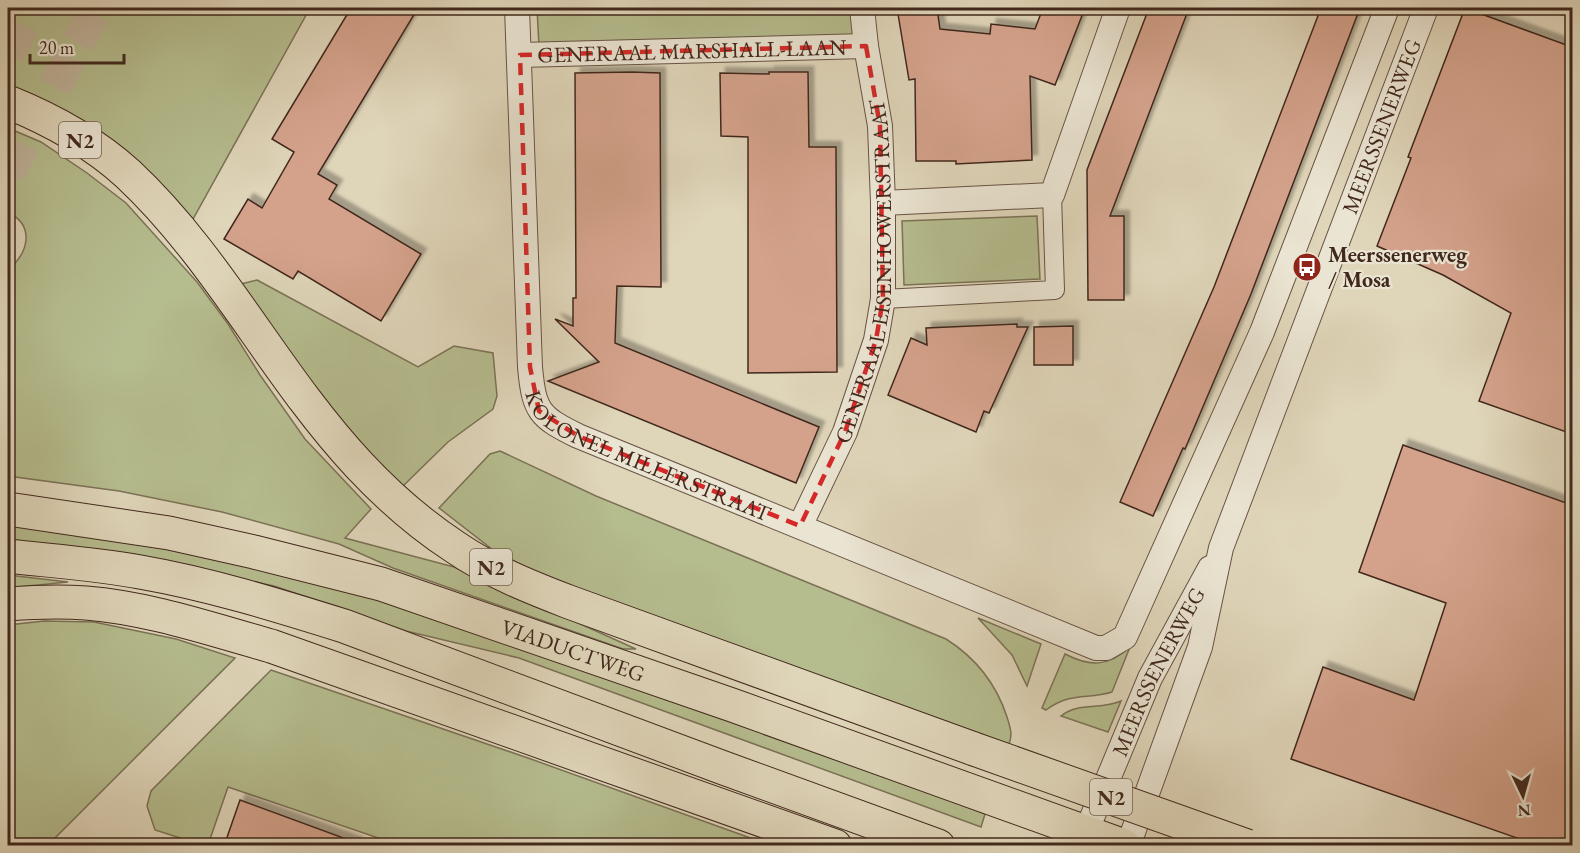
<svg xmlns="http://www.w3.org/2000/svg" width="1580" height="853" viewBox="0 0 1580 853" font-family="'EB Garamond',serif">
  <style>
    .green { fill: #b5bc8e; stroke: #7b7256; stroke-width: 1.5 }
    .building { fill: #d4a28b; stroke: #41281d; stroke-width: 1.5; filter: url(#shadow) }
    .lines { fill: none; stroke-linecap: round; stroke-linejoin: round }
    .trunk-tunnel { stroke: #bfb29a; stroke-width: 33; stroke-dasharray: 33 16; stroke-linecap: butt }
    .pedestrian-casing { stroke: #685344; stroke-width: 20 }
    .minor-casing { stroke: #685344; stroke-width: 26 }
    .primary-casing { stroke: #41281d; stroke-width: 35 }
    .trunk-casing { stroke: #41281d; stroke-width: 35 }
    .pedestrian { stroke: #eae4d2; stroke-width: 18 }
    .minor { stroke: #eae4d2; stroke-width: 24 }
    .primary { stroke: #dfd5b9; stroke-width: 33 }
    .trunk { stroke: #dfd5b9; stroke-width: 33 }
    .trunk-bridge-casing { stroke: #41281d; stroke-width: 35; stroke-linecap: butt }
    .trunk-bridge { stroke: #dfd5b9; stroke-width: 33 }
    .marked { fill: none; stroke: #d62828; stroke-width: 4.5; stroke-dasharray: 12 8; stroke-linejoin: round }
    .labels { text-anchor: middle; dominant-baseline: central; stroke-width: 4.5; stroke-linejoin: round; paint-order: stroke }
    .shield { fill: #eae4d2; stroke: #746053; stroke-width: 1.5 }
    .shield-label { font-size: 21px; font-weight: bold; fill: #41281d }
    .street-label { font-size: 22px; fill: #41281d; stroke: #eae4d2 }
    .poi-label { font-size: 22px; font-weight: bold; fill: #41281d; stroke: #eae4d2; text-anchor: start }
  </style>
  <defs>
    <filter id="shadow"><feDropShadow dx="5.5" dy="-5.5" stdDeviation="1.5" flood-color="#0004"/></filter>
  </defs>
  <rect width="100%" height="100%" fill="#dfd5b9"/>
  <filter id="stains"><feTurbulence type="fractalNoise" baseFrequency=".00333" numOctaves="4"/><feColorMatrix values="0 0 0 0 .2 0 0 0 0 .09 0 0 0 0 .02 0 0 0 .5 -.17"/></filter>
  <radialGradient id="worn" r=".72"><stop offset=".6" stop-color="#630" stop-opacity="0"/><stop offset="1" stop-color="#630" stop-opacity=".3"/></radialGradient>
  <!-- green -->
  <g class="green">
    <polygon points="8,8 310,8 188,228 8,88"/>
    <polygon points="537,8 853,8 854,39 539,46"/>
    <path d="M 8,128 L 41,142 L 87,173 L 126,203 L 197,282 L 228,324 L 260,375 L 305,439 L 371,509 L 345,538 L 454,567 L 636,649 L 623,649 L 393,568 L 339,544 L 222,512 L 119,491 L 8,476 L 8,270 C 29,252 35,226 8,212 Z"/>
    <polygon points="1037,216 1040,279 904,285 902,221"/>
    <polygon points="257,280 418,367 454,346 493,353 497,396 493,409 448,442 403,486 352,441 241,284"/>
    <path d="M 500,451 L 596,496 L 946,639 C 976,658 996,683 1007,717 C 1010,727 1013,734 1009,744 L 543,577 L 497,553 L 439,508 L 490,454 Z"/>
    <path d="M 8,525 C 108,539 209,554 308,579 C 336,586 364,595 391,603 L 933,793 L 985,814 L 981,827 L 519,658 L 406,631 L 274,586 L 146,559 L 8,539 Z"/>
    <polygon points="8,575 68,582 8,588"/>
    <polygon points="978,618 1041,644 1027,686 1012,655"/>
    <polygon points="44,621 94,622 176,639 235,658 48,845 15,845 8,817 8,625"/>
    <path d="M 1130,647 L 1112,692 C 1087,700 1072,691 1046,710 L 1042,708 L 1065,654 C 1090,667 1108,667 1130,647 Z"/>
    <polygon points="271,670 528,758 770,845 399,845 228,787 208,845 202,845 155,830 147,806 151,791"/>
    <path d="M 1121,701 L 1108,732 L 1061,716 C 1078,702 1101,710 1121,701 Z"/>
  </g>
  <!-- building -->
  <g class="building">
    <polygon points="351,8 418,8 318,174 337,185 329,199 421,254 381,321 298,271 293,279 224,239 248,199 262,208 294,152 272,139"/>
    <polygon points="897,8 937,8 940,29 990,34 991,24 1035,29 1043,8 1085,8 1055,85 1030,76 1032,160 956,164 956,161 916,161 915,79 909,80"/>
    <polygon points="1149,8 1189,8 1110,216 1124,216 1124,300 1088,300 1087,170"/>
    <polygon points="1321,8 1360,8 1251,294 1185,449 1183,448 1153,516 1120,502 1214,287"/>
    <polygon points="1465,8 1572,47 1572,434 1479,401 1511,313 1443,275 1377,246 1411,158 1408,157"/>
    <polygon points="632,72 660,73 661,287 617,286 615,343 819,427 796,483 548,381 599,362 555,319 573,326 573,298 576,298 575,73"/>
    <polygon points="769,72 808,72 809,147 836,147 837,372 748,373 748,137 721,136 720,73 769,74"/>
    <polygon points="1017,324 1017,327 1028,327 989,413 984,411 976,432 888,395 911,338 927,345 926,328"/>
    <polygon points="1073,326 1073,365 1034,365 1034,327"/>
    <polygon points="1403,445 1572,505 1572,846 1540,846 1291,759 1323,667 1414,700 1446,603 1359,572"/>
    <polygon points="240,800 357,843 356,846 224,846"/>
  </g>
  <g class="lines">
    <!-- trunk-tunnel -->
    <g class="trunk-tunnel">
      <polyline points="8,54 32,8"/>
      <polyline points="8,173 97,8"/>
    </g>
    <!-- pedestrian casing -->
    <g class="pedestrian-casing">
      <polyline id="pedestrian" points="883,299 1055,290 1052,195"/>
    </g>
    <!-- minor casing -->
    <g class="minor-casing">
      <g id="minor">
        <path id="s1" d="M 517,8 L 530,367 C 534,411 539,417 578,436 L 1096,648 L 1106,648 L 1125,637 L 1262,332 L 1387,8"/>
        <path id="s2" d="M 520,55 L 866,46"/>
        <polyline points="883,203 1052,195 1118,8"/>
        <path id="s3" d="M 800,526 L 845,432 L 876,340 L 883,299 L 883,203 L 880,126 L 866,46 L 862,8"/>
        <path id="s4" d="M 1086,832 L 1150,678 L 1210,568"/>
        <path id="s5" d="M 1128,846 L 1200,647 L 1221,548 L 1426,8"/>
      </g>
    </g>
    <!-- primary casing -->
    <g class="primary-casing">
      <g id="primary">
        <path id="s6" d="M 8,509 L 169,533 L 254,552 L 381,584 L 732,705 L 1124,846"/>
        <path d="M 8,556 C 52,561 96,564 140,572 C 209,584 277,605 344,626 L 721,767 L 938,846"/>
      </g>
    </g>
    <!-- trunk casing -->
    <g class="trunk-casing">
      <g id="trunk">
        <path d="M 8,102 C 50,119 94,143 128,174 C 219,259 274,374 359,465 C 387,495 420,524 455,547 C 490,571 530,587 569,602 L 974,749"/>
        <path d="M 8,604 C 34,602 60,601 86,603 C 149,608 210,629 271,646 L 835,846"/>
      </g>
    </g>
    <!-- pedestrian -->
    <use href="#pedestrian" class="pedestrian"/>
    <!-- minor -->
    <use href="#minor" class="minor"/>
    <!-- primary -->
    <use href="#primary" class="primary"/>
    <!-- trunk -->
    <use href="#trunk" class="trunk"/>
    <!-- trunk-bridge casing -->
    <g class="trunk-bridge-casing">
      <polyline id="trunk-bridge" points="974,749 1247,846"/>
    </g>
    <!-- trunk-bridge -->
    <use href="#trunk-bridge" class="trunk-bridge"/>
  </g>
  <!-- marked area -->
  <path class="marked" d="M 866,46 L 880,126 L 883,299 L 876,340 L 845,432 L 800,526 L 578,436 L 539,411 L 530,367 L 520,55 Z"/>
  <!-- icons -->
  <defs>
    <g id="bus-disc" transform="scale(1.5)"><circle r="9.5" fill="#8f2418" stroke="#eae4d2"/><path d="M-5-6H5V4H4V6H2V4H-2V6H-4V4H-5ZM-3.5-4V0h7V-4ZM-3.5 1.2v1.5H-2V1.2ZM2 1.2v1.5H3.5V1.2Z" fill="#fff"/></g>
  </defs>
  <g fill-rule="evenodd">
    <use href="#bus-disc" x="1307" y="267"/>
  </g>
  <g class="labels">
    <!-- shield labels -->
    <g class="shield">
      <rect x="59" y="122" width="42" height="36" rx="4.5"/>
      <rect x="470" y="549" width="42" height="36" rx="4.5"/>
      <rect x="1090" y="779" width="42" height="36" rx="4.5"/>
    </g>
    <g class="shield-label">
      <text x="80" y="140">N2</text>
      <text x="491" y="567">N2</text>
      <text x="1111" y="797">N2</text>
    </g>
    <!-- street labels -->
    <g class="street-label">
      <text stroke="none"><textPath href="#s2" startOffset="172">GENERAAL MARSHALL-LAAN</textPath></text>
      <text stroke="none"><textPath href="#s5" startOffset="764">MEERSSENERWEG</textPath></text>
      <text stroke="none"><textPath href="#s3" startOffset="268">GENERAAL EISENHOWERSTRAAT</textPath></text>
      <text stroke="none"><textPath href="#s1" startOffset="520">KOLONEL MILLERSTRAAT</textPath></text>
      <text stroke="none"><textPath href="#s6" startOffset="584">VIADUCTWEG</textPath></text>
      <text stroke="none"><textPath href="#s4" startOffset="176">MEERSSENERWEG</textPath></text>
    </g>
    <!-- poi labels -->
    <g class="poi-label">
      <text x="1328" y="254">Meerssenerweg<tspan x="1328" dy="25">/ Mosa</tspan></text>
    </g>
  </g>
  <!-- margin -->
  <rect width="1580" height="853" fill="none" stroke="#dfd5b9" stroke-width="30"/>
  <rect x="9" y="9" width="1562" height="835" fill="none" stroke="#41281d" stroke-width="3"/>
  <rect x="15" y="15" width="1550" height="823" fill="none" stroke="#41281d" stroke-width="1.5"/>
  <!-- north arrow -->
  <g transform="translate(1523 796) rotate(175)" stroke="#eae4d2" stroke-width="4.5" paint-order="stroke">
  <path d="M0-4.5L10 22L0 15L-10 22Z" fill="#41281d"/>
  <text y="-9" font-size="16" font-weight="bold" text-anchor="middle" fill="#41281d">N</text>
  </g>
  <!-- scale -->
  <path d="M30 54v9h94v-9" fill="none" stroke="#41281d" stroke-width="3"/>
  <text x="39" y="54" font-size="18" fill="#41281d" stroke="#eae4d2" stroke-width="4.5" paint-order="stroke">20 m</text>
  <rect width="100%" height="100%" filter="url(#stains)"/>
  <rect width="100%" height="100%" fill="url(#worn)"/>
</svg>
